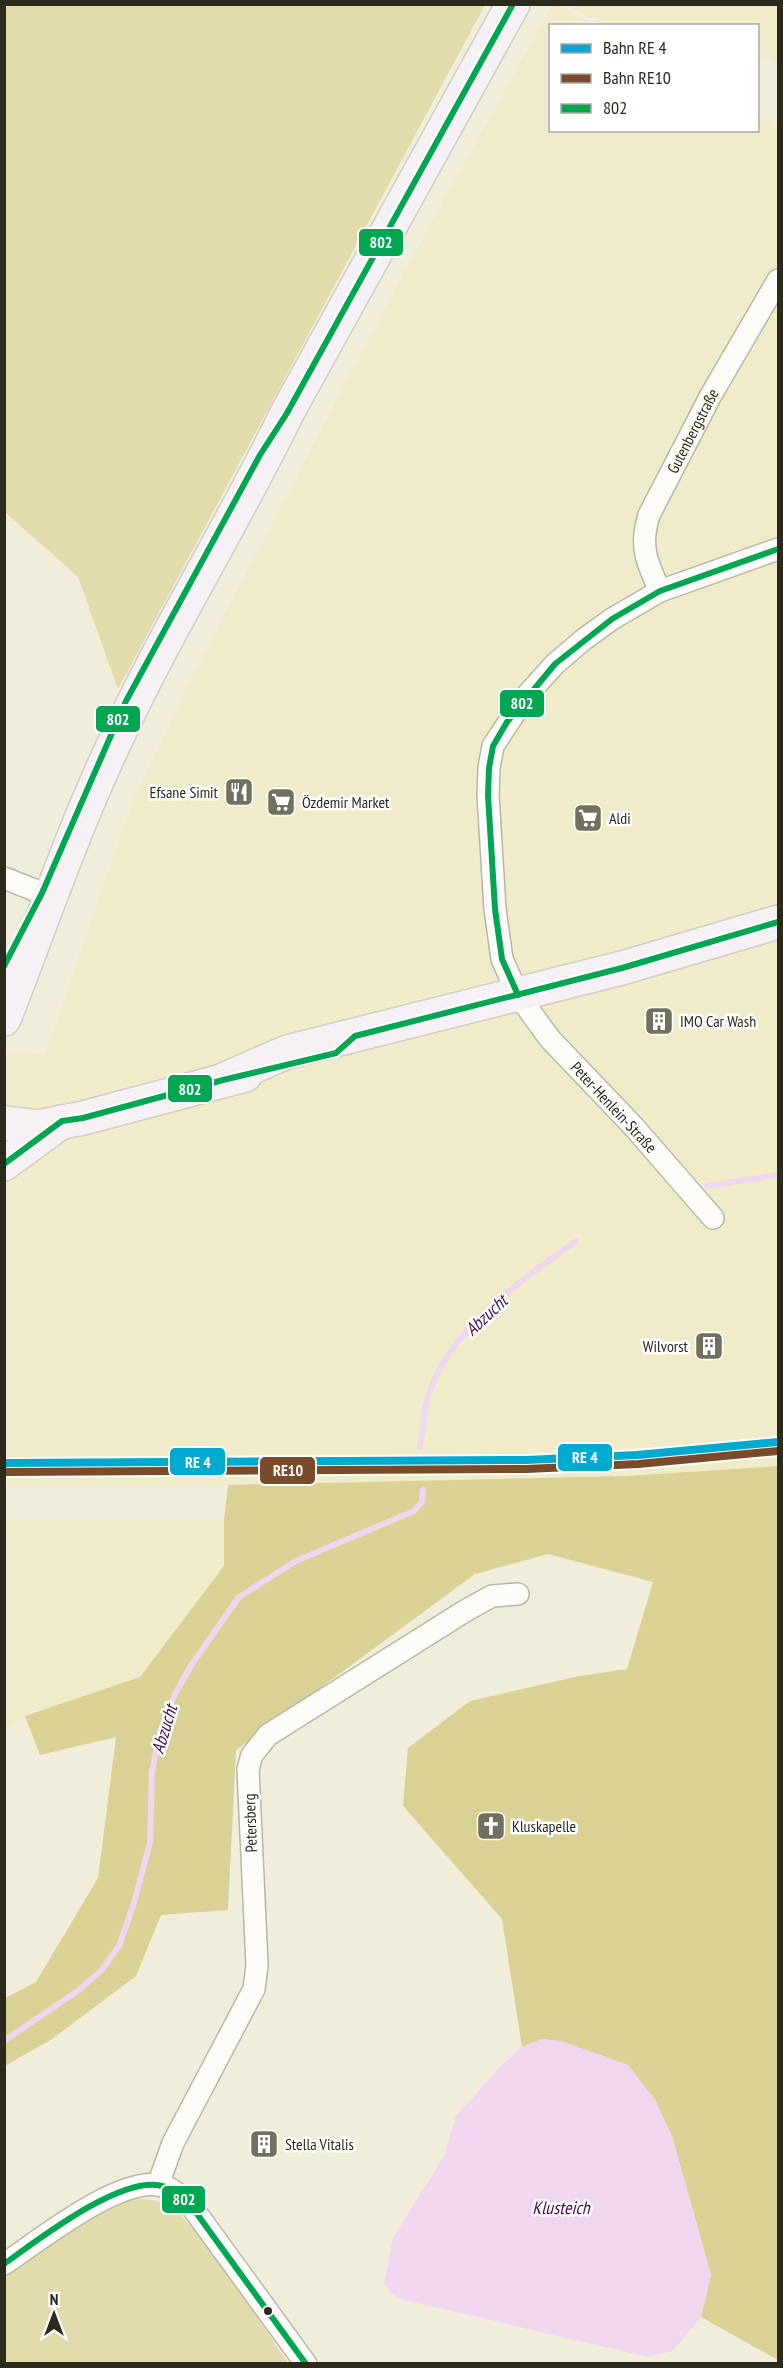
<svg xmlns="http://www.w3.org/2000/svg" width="783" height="2368" viewBox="0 0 783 2368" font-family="'PT Sans Narrow',sans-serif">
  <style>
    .built { fill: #f0ecca }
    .green { fill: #e2dbac }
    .forest { fill: #dad195 }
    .water { fill: #f0d6ee }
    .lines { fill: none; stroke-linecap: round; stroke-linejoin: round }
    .stream { stroke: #f0d6ee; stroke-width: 6 }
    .street-casing { stroke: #b8b7a7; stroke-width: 24 }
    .primary-casing { stroke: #cfcec4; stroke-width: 36 }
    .street { stroke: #fdfcf9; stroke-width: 21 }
    .primary { stroke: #f6f1f4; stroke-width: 33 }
    .bus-1-casing { stroke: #fff; stroke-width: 10 }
    .bus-1 { stroke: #00a651; stroke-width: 6 }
    .rail-1-casing { stroke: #fff; stroke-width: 12 }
    .rail-2-casing { stroke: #fff; stroke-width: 12 }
    .rail-1 { stroke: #00a9ce; stroke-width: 8 }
    .rail-2 { stroke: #7a4b2a; stroke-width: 8 }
    .bus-dot { fill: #2c2a1c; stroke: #fff; stroke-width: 2 }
    .labels { text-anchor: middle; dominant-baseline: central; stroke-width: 5; stroke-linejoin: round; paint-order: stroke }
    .street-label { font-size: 16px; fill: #2c2a1c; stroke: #fff }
    .poi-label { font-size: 16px; fill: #2c2a1c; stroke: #fff; text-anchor: start }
    .water-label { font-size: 18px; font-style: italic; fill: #430d4c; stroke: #fff }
    .line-badge { stroke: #fff; stroke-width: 2 }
    .badge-label { font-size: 16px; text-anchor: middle; font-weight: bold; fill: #fff }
  </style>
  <rect width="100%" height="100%" fill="#f0eeda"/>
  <!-- built -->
  <g class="built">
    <polygon points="552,5 557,5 595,25 550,26 550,130 758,130 758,116 778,128 778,1466 627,1476 228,1485 5,1485 4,1051 45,1054 132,803 187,686 395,289"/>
    <polygon points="567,5 778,5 778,65 758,54 758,26 604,25"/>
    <polygon points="5,1521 224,1521 224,1566 140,1677 26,1716 5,1729"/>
  </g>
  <!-- green -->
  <g class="green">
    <polygon points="4,5 485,5 118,689 78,577 5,512"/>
    <path d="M 127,2199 C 139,2199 152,2198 164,2203 C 197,2218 264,2329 288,2363 L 5,2364 L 5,2274 L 103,2208 Z"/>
  </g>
  <!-- forest -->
  <polygon class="forest" points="778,1466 778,2360 701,2317 711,2275 672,2136 655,2100 628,2065 561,2041 542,2039 522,2047 502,1919 403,1806 408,1748 470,1701 580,1676 627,1669 653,1582 548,1554 475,1574 236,1750 228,1910 161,1915 136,1976 52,2039 5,2066 5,1998 36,1982 98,1878 116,1737 40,1755 25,1716 140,1677 224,1566 224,1521 228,1485 627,1476"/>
  <!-- water -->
  <polygon class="water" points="542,2039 561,2041 628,2065 655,2100 672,2136 711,2275 701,2317 673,2351 647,2357 397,2298 384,2284 393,2238 445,2154 456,2116 502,2065 522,2047"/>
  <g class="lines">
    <!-- stream -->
    <g class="stream">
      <polyline points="707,1186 778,1175"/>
      <path d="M 420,1447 C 423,1431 424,1413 428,1397 C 449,1328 521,1281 576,1241"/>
      <polyline points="4,2041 79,1990 101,1971 119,1946 133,1906 150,1843 152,1771 160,1732 175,1694 192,1664 239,1597 296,1561 414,1511 422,1502 423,1490"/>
    </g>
    <!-- street casing -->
    <g class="street-casing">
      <g id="street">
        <path id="s1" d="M 660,591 C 647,563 639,546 649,515 L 711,395 L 778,280"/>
        <polyline points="4,878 42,893"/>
        <polyline points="713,1218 634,1127 550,1039 518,995 502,959 495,909 488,795 489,768 493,746 526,696 555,664 583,640 612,619 660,591 778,549"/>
        <polyline points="158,2185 173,2143 254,1989 257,1965 248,1769 252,1755 268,1735 465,1611 492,1596 518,1594"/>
        <path d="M 4,2264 C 40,2240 116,2179 158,2185 C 173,2187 182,2198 192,2207 L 306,2364"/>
      </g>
    </g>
    <!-- primary casing -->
    <g class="primary-casing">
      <g id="primary">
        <path d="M 4,1019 C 40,928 71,835 113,746 C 165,632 233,525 287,413 L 513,4"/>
        <polyline points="223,1080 287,1052 622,968 778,922"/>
        <polyline points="4,1123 38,1127 83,1118 245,1075"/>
        <polyline points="4,1164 61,1122"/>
      </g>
    </g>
    <!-- street -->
    <use href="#street" class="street"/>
    <!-- primary -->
    <use href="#primary" class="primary"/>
    <!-- bus-1 casing -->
    <g class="bus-1-casing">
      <g id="bus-1">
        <polyline points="4,966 42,893 126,701 260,455 287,413 513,4"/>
        <polyline points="518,995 502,959 495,909 488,795 489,768 493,746 507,722 555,664 612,619 660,591 778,549"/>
        <polyline points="4,1164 62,1121 83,1118 223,1080 336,1053 355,1036 622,968 778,922"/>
        <path d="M 4,2264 C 38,2240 121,2175 162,2186 C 174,2189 183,2199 192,2207 L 306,2364"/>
      </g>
    </g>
    <!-- bus-1 -->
    <use href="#bus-1" class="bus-1"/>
    <!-- rail-1 casing -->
    <g class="rail-1-casing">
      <polyline id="rail-1" points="4,1463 526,1460 637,1455 778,1442"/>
    </g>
    <!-- rail-2 casing -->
    <g class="rail-2-casing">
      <polyline id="rail-2" points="4,1472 526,1469 638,1464 778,1451"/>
    </g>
    <!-- rail-1 -->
    <use href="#rail-1" class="rail-1"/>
    <!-- rail-2 -->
    <use href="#rail-2" class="rail-2"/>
  </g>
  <!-- icons -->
  <defs>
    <g id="restaurant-square" transform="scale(1.5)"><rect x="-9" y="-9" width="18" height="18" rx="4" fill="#716f5e" stroke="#fff"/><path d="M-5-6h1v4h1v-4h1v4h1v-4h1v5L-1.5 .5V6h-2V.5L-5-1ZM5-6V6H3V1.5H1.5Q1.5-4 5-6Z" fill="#fff"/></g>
    <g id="supermarket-square" transform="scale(1.5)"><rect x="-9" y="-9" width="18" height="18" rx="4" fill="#716f5e" stroke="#fff"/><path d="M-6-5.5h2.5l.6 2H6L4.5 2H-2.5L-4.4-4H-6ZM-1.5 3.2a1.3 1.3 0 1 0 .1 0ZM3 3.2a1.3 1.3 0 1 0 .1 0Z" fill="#fff"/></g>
    <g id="building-square" transform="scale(1.5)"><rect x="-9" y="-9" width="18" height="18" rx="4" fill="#716f5e" stroke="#fff"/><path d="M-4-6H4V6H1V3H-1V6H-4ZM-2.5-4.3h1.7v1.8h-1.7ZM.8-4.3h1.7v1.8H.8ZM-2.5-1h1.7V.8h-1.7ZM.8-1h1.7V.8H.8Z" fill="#fff"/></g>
    <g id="church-square" transform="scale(1.5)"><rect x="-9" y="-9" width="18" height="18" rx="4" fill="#716f5e" stroke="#fff"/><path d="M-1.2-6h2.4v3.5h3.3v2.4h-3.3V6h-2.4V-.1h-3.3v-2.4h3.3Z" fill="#fff"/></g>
  </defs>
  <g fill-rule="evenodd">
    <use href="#restaurant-square" x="239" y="792"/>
    <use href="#supermarket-square" x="281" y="802"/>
    <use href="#supermarket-square" x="588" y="818"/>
    <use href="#building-square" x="659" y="1021"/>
    <use href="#building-square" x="709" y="1346"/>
    <use href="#church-square" x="491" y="1826"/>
    <use href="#building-square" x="264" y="2144"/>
  </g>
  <!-- markers -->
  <circle class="bus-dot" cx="268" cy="2311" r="5"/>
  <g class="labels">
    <!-- street labels -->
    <g class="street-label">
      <text stroke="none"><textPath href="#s1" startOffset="174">Gutenbergstraße</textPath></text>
      <text transform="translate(614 1107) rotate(47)">Peter-Henlein-Straße</text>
      <text transform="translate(250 1823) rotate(-92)">Petersberg</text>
    </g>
    <!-- poi labels -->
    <g class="poi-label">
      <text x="218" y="792" text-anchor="end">Efsane Simit</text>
      <text x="302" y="802">Özdemir Market</text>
      <text x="609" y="818">Aldi</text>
      <text x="680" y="1021">IMO Car Wash</text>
      <text x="688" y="1346" text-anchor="end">Wilvorst</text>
      <text x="512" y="1826">Kluskapelle</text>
      <text x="285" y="2144">Stella Vitalis</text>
    </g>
    <!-- water labels -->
    <g class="water-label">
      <text transform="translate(486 1315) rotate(-43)">Abzucht</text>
      <text transform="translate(164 1729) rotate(-73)">Abzucht</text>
      <text x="561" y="2207">Klusteich</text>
    </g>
  </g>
  <g class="line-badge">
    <rect x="358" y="228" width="46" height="29" rx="6" fill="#00a651"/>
    <rect x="499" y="689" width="46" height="29" rx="6" fill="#00a651"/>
    <rect x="95" y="705" width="46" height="28" rx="6" fill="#00a651"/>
    <rect x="167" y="1074" width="46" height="29" rx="6" fill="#00a651"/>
    <rect x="557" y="1443" width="56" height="29" rx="6" fill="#00a9ce"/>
    <rect x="169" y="1447" width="57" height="29" rx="6" fill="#00a9ce"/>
    <rect x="259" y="1456" width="57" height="29" rx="6" fill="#7a4b2a"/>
    <rect x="161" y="2185" width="45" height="29" rx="6" fill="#00a651"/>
  </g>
  <g class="badge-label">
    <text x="381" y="248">802</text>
    <text x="522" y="709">802</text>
    <text x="118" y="725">802</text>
    <text x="190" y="1095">802</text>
    <text x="585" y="1463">RE 4</text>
    <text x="198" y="1468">RE 4</text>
    <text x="288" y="1476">RE10</text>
    <text x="184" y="2205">802</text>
  </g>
  <!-- border -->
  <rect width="783" height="2368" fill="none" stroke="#2c2a1c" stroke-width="12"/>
  <!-- legend -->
  <rect x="549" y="24" width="210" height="108" fill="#ffffff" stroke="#abaaa4" stroke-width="1.5"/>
  <rect x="561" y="44" width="30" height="9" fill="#00a9ce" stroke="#abaaa4" stroke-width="1.5"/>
  <text x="603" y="54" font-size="18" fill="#2c2a1c">Bahn RE 4</text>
  <rect x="561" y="74" width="30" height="9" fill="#7a4b2a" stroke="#abaaa4" stroke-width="1.5"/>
  <text x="603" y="84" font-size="18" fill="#2c2a1c">Bahn RE10</text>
  <rect x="561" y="104" width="30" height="9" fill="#00a651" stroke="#abaaa4" stroke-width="1.5"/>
  <text x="603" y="114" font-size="18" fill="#2c2a1c">802</text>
  <!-- north arrow -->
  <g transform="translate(54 2314)" stroke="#ffffff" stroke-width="4.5" paint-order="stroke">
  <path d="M0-4.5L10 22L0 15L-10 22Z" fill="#2c2a1c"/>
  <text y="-9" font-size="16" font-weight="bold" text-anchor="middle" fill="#2c2a1c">N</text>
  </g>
</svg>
